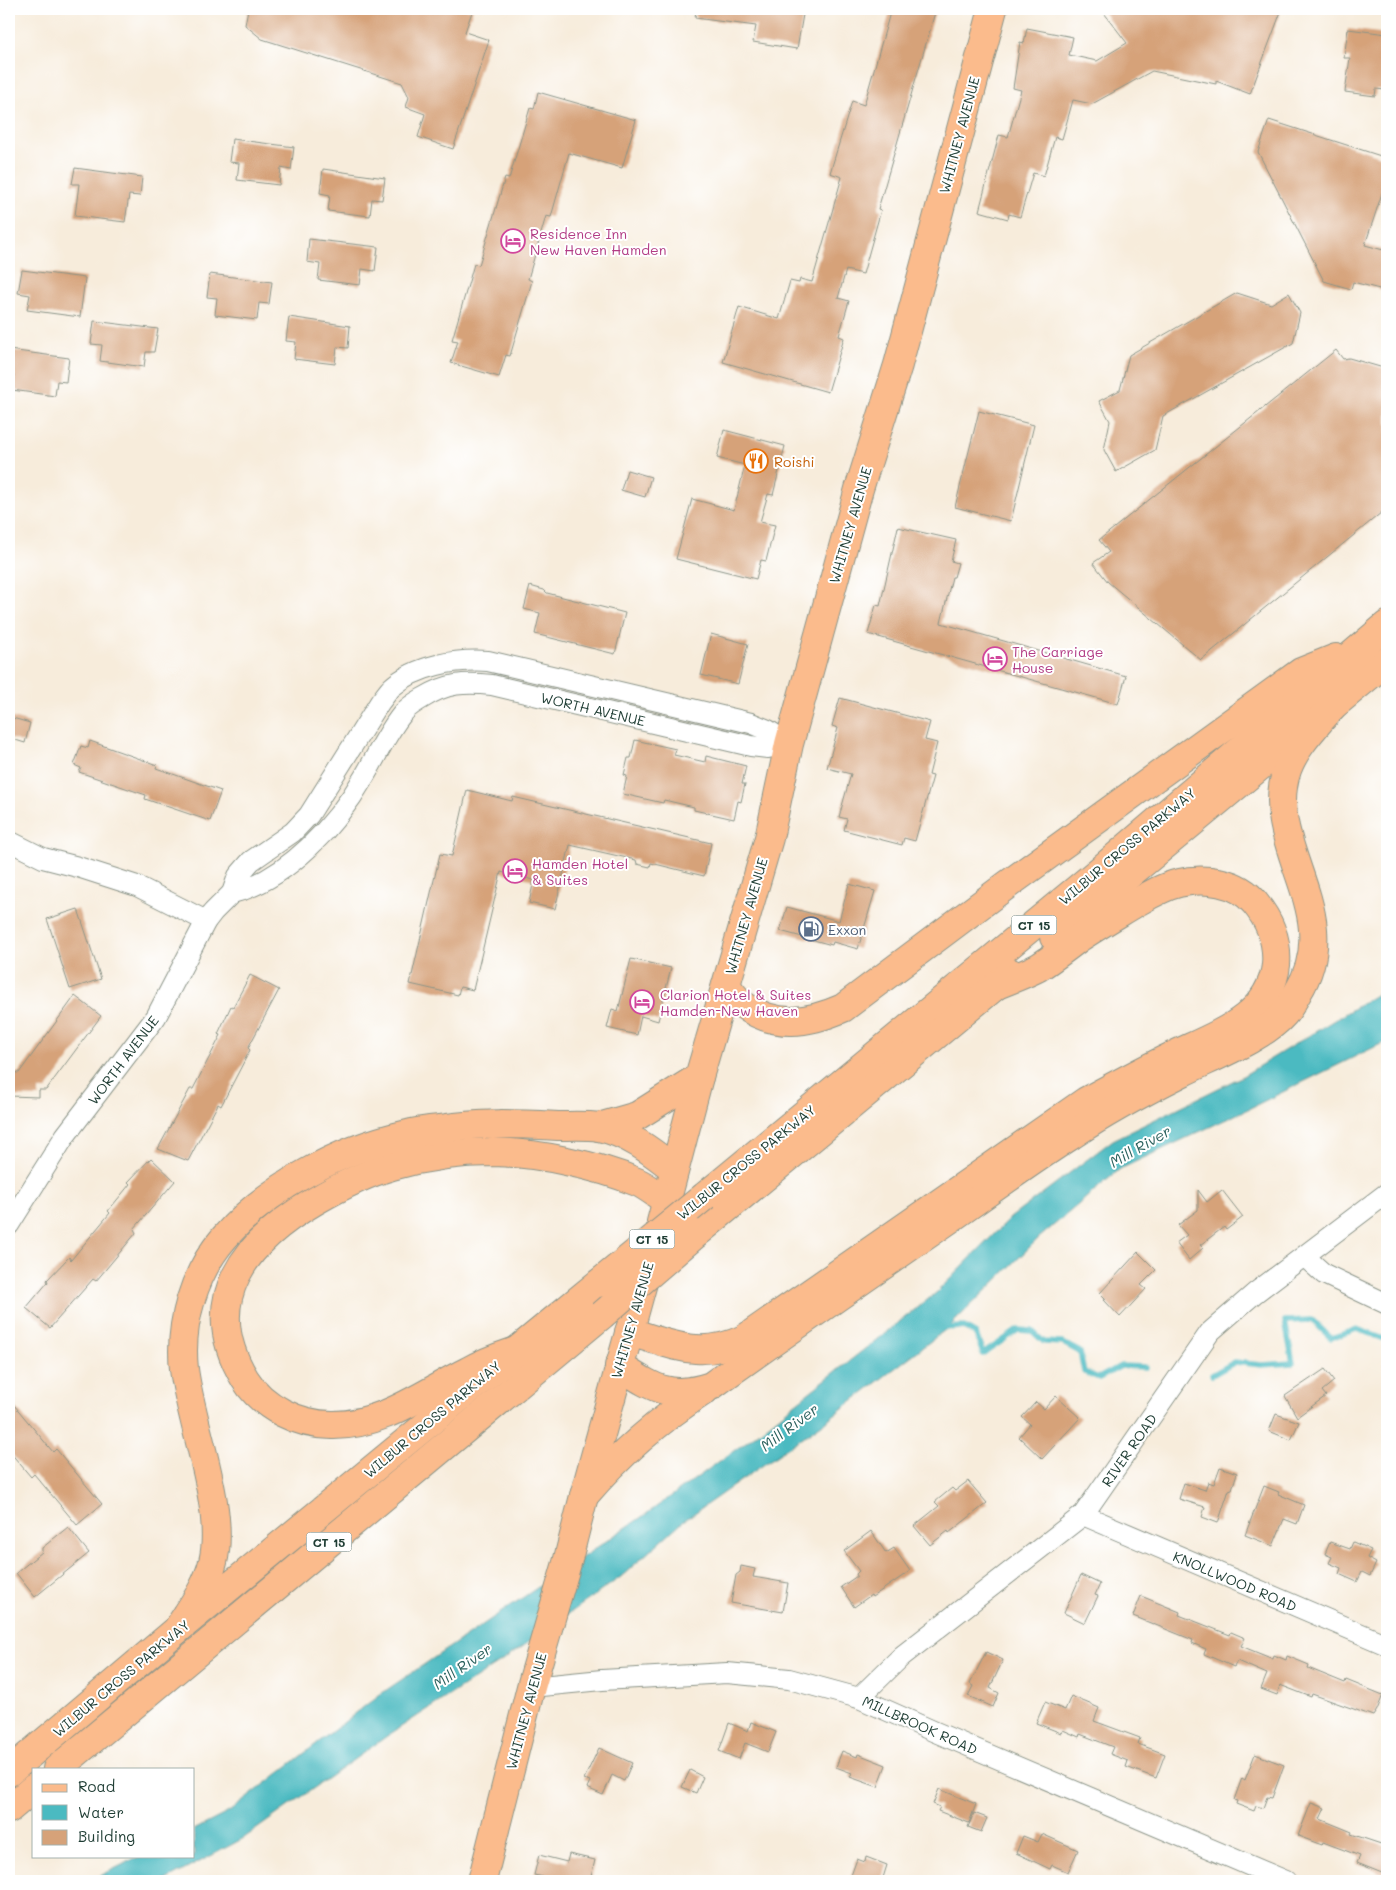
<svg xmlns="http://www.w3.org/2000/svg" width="1396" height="1890" viewBox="0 0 1396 1890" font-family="Mali,sans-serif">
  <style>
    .water { fill: #4bbac1; stroke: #357c7a }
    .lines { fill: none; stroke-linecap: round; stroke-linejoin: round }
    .stream { stroke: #4bbac1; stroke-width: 5.5 }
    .building { fill: #d6a279 }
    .street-casing { stroke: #8b9488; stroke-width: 22 }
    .primary-casing { stroke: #8b9488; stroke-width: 30 }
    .highway-casing { stroke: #8b9488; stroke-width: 30 }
    .street { stroke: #fff; stroke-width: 20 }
    .primary { stroke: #fbbb8c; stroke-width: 28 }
    .highway { stroke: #fbbb8c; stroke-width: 28 }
    .highway-bridge-casing { stroke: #8b9488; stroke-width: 30; stroke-linecap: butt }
    .highway-bridge { stroke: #fbbb8c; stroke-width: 28 }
    .labels { text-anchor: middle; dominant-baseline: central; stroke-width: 4; stroke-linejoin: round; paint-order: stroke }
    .shield { fill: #fff; stroke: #627771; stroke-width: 1 }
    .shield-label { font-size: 12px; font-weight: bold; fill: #1f3d34 }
    .street-label { font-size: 14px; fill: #1f3d34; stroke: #fff }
    .hotel-label { font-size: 14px; fill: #b23c85; stroke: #fff; text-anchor: start }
    .food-label { font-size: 14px; fill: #c56008; stroke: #fff; text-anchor: start }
    .service-label { font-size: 14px; fill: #4e5e75; stroke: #fff; text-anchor: start }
    .water-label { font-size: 15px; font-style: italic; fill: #2c625e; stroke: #fff }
  </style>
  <rect width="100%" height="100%" fill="#fff"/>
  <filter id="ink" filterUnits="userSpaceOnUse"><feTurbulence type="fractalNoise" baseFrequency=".02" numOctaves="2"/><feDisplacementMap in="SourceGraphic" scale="10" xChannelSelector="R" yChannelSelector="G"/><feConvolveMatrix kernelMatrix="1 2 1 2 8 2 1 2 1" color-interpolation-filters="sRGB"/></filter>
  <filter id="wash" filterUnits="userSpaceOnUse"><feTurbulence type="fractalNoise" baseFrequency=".0096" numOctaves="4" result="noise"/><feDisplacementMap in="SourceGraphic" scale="20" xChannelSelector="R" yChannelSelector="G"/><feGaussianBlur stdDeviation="1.12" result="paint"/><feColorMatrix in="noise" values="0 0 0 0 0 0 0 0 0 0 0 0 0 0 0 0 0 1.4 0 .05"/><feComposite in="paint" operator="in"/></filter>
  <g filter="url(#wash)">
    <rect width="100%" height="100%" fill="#f7ecdb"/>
    <!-- water -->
    <polygon class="water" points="1387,988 1387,1041 1248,1109 1120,1169 1040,1237 949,1327 826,1421 683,1521 622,1576 505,1659 387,1736 244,1838 164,1881 90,1881 140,1856 194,1856 194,1830 229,1812 379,1695 652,1510 746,1442 936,1293 1010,1218 1113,1140 1241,1077"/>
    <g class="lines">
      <!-- stream -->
      <g class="stream">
        <polyline points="941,1328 964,1327 976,1334 983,1354 1018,1330 1032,1331 1044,1342 1063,1343 1080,1352 1084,1372 1099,1378 1121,1366 1146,1367"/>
        <polyline points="1212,1375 1235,1362 1261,1365 1293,1363 1285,1321 1312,1320 1331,1338 1357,1329 1387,1340"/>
      </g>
    </g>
    <g id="blocks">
      <!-- building -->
      <g class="building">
        <polygon points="248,9 473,9 465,32 489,40 453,149 418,137 425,114 406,107 409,97 402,83 262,39 245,25"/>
        <polygon points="696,9 804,9 797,49 753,42 756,26 695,18"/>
        <polygon points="891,9 936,9 878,209 881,210 863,274 846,270 838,298 849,301 839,336 844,338 828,392 723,362 739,307 779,319 790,281 799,283 800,279 812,282 842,177 830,173 852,101 864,105"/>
        <polygon points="1101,9 1282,9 1250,94 1216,81 1216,84 1152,71 1092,104 1073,100 1062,139 1055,137 1044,176 1033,173 1020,217 1009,214 1008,219 979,211 999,135 1008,137 1021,90 1013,88 1020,42 1024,43 1027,28 1073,37 1069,55 1097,61 1127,43"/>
        <polygon points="1348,29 1387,34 1387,73 1385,90 1376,89 1375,96 1345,92 1350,58 1344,58"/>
        <polygon points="538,92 636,120 622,168 569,153 551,217 546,216 528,279 532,281 510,356 506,355 499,377 451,363 458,341 452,340 474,264 479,265 505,178 509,179 530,108 534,109"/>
        <polygon points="1269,120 1387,158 1387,178 1365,245 1387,251 1387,291 1353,282 1351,289 1324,281 1258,152"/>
        <polygon points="232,139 294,147 291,170 281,168 279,185 237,180 239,163 229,162"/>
        <polygon points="75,168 142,177 140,196 129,195 125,222 75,216 79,184 72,184"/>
        <polygon points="323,169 385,178 382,200 372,199 370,216 328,211 330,195 320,193"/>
        <polygon points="309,239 378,247 375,271 362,269 360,285 318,280 320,264 307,262"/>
        <polygon points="22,270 85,278 80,317 27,310 30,295 18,293"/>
        <polygon points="210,274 272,282 269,304 259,303 257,320 215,315 217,298 207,297"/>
        <polygon points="1237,293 1271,304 1289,293 1300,313 1293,343 1163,416 1155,450 1116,472 1104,450 1110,421 1099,401 1120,390 1129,355"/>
        <polygon points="289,317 350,326 348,348 337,347 335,364 294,359 296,342 286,341"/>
        <polygon points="94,321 158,329 154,352 146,352 144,367 100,361 102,345 91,344"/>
        <polygon points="9,350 69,358 66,382 57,381 55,396 12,390 14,375 9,374"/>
        <polygon points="1336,350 1343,359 1349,358 1387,369 1387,508 1201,660 1108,582 1093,563 1109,552 1099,540"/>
        <polygon points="979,411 1034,425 1011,521 955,507"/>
        <polygon points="724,430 785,446 773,495 768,494 760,522 775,525 766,561 761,560 756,579 676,559 692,499 734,510 745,465 717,458"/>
        <polygon points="627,470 651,477 645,497 621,490"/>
        <polygon points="898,527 956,540 951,561 958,563 954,577 952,577 941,623 1126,676 1118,704 868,634 876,605 880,606"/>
        <polygon points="530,586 544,590 547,593 625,613 615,654 535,634 540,613 524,609"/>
        <polygon points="711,634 748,644 738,684 701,675"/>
        <polygon points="840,698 930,722 925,740 937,743 929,775 933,776 915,841 904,838 902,845 844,830 847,819 839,817 851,774 827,768 838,728 832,726"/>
        <polygon points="9,717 30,723 25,743 9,738"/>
        <polygon points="635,740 676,749 674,755 705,762 706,756 746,766 742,784 745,784 741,802 738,801 734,819 694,810 694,807 664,800 663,803 623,794 627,776 624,775 628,758 631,758"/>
        <polygon points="90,741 157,765 156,768 221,791 210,821 145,799 146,795 79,772 81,768 74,765 81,746 88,748"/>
        <polygon points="467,790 512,801 513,797 711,843 704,876 651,863 650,867 637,864 636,860 570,845 555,909 529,903 534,880 501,872 473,990 460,987 458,995 410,984 440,854 452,856"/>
        <polygon points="849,884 875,891 858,949 833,942 832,945 780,931 787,907 839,921"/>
        <polygon points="78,909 101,979 70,989 47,919"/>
        <polygon points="631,959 671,968 658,1021 641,1016 637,1035 607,1028 612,1009 618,1011"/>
        <polygon points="250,975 279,990 248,1048 250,1050 221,1106 218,1104 188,1161 158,1149 190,1089 193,1089 221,1035 218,1034 231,1006 233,1007"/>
        <polygon points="75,996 101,1016 46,1090 39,1090 39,1097 9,1096 9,1072 19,1073"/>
        <polygon points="151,1158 175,1181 134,1229 136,1233 96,1281 93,1279 50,1328 26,1308 48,1282 47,1280 69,1257 71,1260 110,1213 108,1211 130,1184 128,1182"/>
        <polygon points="1198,1190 1207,1202 1222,1190 1243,1217 1226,1230 1224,1227 1200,1245 1203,1248 1189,1260 1176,1243 1187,1235 1178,1225 1198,1210"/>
        <polygon points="1138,1252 1156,1270 1141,1285 1146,1289 1120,1317 1104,1300 1106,1299 1100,1293"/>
        <polygon points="1325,1369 1334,1381 1322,1391 1326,1396 1297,1417 1285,1396"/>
        <polygon points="1056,1396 1080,1418 1042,1459 1019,1437 1030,1424 1022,1417 1036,1402 1044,1409"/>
        <polygon points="9,1399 53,1452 56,1449 102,1504 77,1525 34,1474 31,1477 9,1451"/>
        <polygon points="1276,1414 1299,1422 1291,1440 1269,1431"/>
        <polygon points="1220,1467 1237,1473 1232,1489 1229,1490 1218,1523 1202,1517 1205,1507 1179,1499 1184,1483 1205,1490 1208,1482 1214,1484"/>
        <polygon points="968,1481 987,1503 949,1533 948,1531 930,1545 914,1526 939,1506 935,1502 952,1488 955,1491"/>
        <polygon points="1264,1486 1279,1492 1278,1494 1304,1505 1297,1524 1284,1519 1273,1546 1245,1535"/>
        <polygon points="68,1527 89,1553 35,1597 16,1573 42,1552 42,1548"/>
        <polygon points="871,1531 886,1553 894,1548 910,1571 872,1597 871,1595 854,1607 841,1587 857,1576 856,1574 859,1571 844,1551"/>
        <polygon points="1330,1542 1350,1549 1353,1542 1371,1550 1367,1558 1376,1563 1370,1576 1362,1572 1357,1582 1339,1574 1341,1568 1329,1563 1332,1557 1325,1554"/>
        <polygon points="741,1566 755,1569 753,1577 788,1583 783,1612 731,1603 736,1575 740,1572"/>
        <polygon points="1081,1575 1100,1584 1095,1595 1098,1596 1085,1623 1064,1613"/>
        <polygon points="1141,1596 1180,1612 1179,1615 1230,1635 1231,1632 1245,1638 1241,1646 1273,1659 1274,1655 1286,1660 1287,1656 1309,1665 1308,1668 1345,1683 1346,1680 1383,1695 1377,1710 1373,1716 1312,1694 1311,1697 1280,1685 1277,1695 1261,1689 1267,1674 1237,1661 1234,1667 1204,1654 1206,1649 1192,1643 1193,1640 1133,1616"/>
        <polygon points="986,1652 1003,1660 990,1688 999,1693 993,1707 968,1696 973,1686 970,1684"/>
        <polygon points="1071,1696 1099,1708 1094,1721 1140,1738 1138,1744 1165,1754 1156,1778 1126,1767 1128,1761 1110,1754 1113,1747 1080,1734 1079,1737 1063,1730 1061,1733 1036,1723 1045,1702 1065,1710"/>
        <polygon points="751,1722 776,1732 768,1752 745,1743 739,1759 719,1751 729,1723 748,1731"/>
        <polygon points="599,1748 632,1763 624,1781 612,1775 603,1795 587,1788 590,1781 584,1779"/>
        <polygon points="842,1751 857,1757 858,1754 886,1765 878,1787 850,1777 852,1773 836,1767"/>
        <polygon points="1255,1754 1284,1765 1272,1798 1267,1797 1263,1808 1256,1806 1254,1811 1236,1804 1237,1801 1234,1800 1242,1778 1245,1780"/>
        <polygon points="690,1770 703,1777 696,1793 682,1787"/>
        <polygon points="939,1789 976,1804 969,1823 938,1811 940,1807 933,1804"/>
        <polygon points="1311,1803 1325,1808 1320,1819 1352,1832 1351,1834 1387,1846 1387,1875 1357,1863 1360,1856 1323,1842 1322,1845 1298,1836"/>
        <polygon points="974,1813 987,1818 981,1832 968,1827"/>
        <polygon points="1042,1834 1078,1850 1068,1872 1052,1865 1050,1869 1016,1853 1023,1836 1038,1842"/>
        <polygon points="569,1854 595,1860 590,1881 562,1881 534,1875 539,1855 567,1862"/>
        <polygon points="866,1857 887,1865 882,1881 849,1881 857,1859 865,1862"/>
      </g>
    </g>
  </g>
  <g filter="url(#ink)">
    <use href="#blocks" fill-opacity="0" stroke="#8b9488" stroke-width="1"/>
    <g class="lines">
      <!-- street casing -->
      <g class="street-casing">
        <g id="street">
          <polyline points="9,841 43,858 78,867 137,886 206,921"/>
          <path d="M 232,893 C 287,880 337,824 364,777 C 375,759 390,727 404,712 C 409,706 416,702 423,698 C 447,683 464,682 492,685 L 751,746 L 768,748 L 789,744"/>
          <path d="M 9,1225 L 65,1136 L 156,1017 L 206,921 L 213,912 L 232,893 L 238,876 L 251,861 L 293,832 L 309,815 L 380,702 C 384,697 388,691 392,687 C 417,665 456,659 488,661 L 751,723 L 768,730 L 789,744"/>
          <polyline points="1305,1257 1324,1274 1387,1304"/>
          <polyline points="1083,1515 1387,1645"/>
          <polyline points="531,1687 602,1680 727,1673 789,1679 859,1698 933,1731 1286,1881"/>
          <polyline points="859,1698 902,1656 1083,1515 1210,1332 1255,1293 1387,1193"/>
        </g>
      </g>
      <!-- primary casing -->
      <g class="primary-casing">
        <g id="primary">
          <polyline points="661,1222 699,1077 769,838 789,744 859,489 898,365 993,9"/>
          <polyline points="482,1881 531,1687 567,1563 584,1496 647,1268"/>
        </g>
      </g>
      <!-- highway casing -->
      <g class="highway-casing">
        <g id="highway">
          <polyline points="1054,937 1387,661"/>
          <path d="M 726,986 C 731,992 736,999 742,1004 C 774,1029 809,1023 843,1008 L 1007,885 L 1301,672 L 1336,658"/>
          <polyline points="599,1127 637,1116 699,1077"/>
          <polyline points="705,1196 1099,871 1387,625"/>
          <polyline points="696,1234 1011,973"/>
          <path d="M 629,1332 C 673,1344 699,1360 744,1339 L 1086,1101 C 1114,1086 1141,1071 1170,1057 C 1212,1036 1270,1019 1276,965 C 1278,941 1270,921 1255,903 C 1238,881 1204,877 1179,883 C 1162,887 1148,896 1134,904 C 1116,915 1097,926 1079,938 C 1066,948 1053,958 1039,967 C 1026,974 1011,979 997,985"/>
          <path d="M 513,1352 C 498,1357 482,1363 468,1371 C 425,1392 383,1426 332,1425 C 299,1425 263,1408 245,1379 C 197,1300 246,1241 315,1201 C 339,1187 364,1174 392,1166 C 424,1157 459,1152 493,1152 C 537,1153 596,1165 637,1182 C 647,1186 657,1195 667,1201"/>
          <path d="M 619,1366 C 654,1388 669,1400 711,1386 C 786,1332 862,1280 937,1228 C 982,1197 1026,1164 1072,1135 C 1107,1111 1145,1091 1183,1072 C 1213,1057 1263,1038 1284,1014 C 1290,1007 1294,999 1298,992 C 1347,912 1261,846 1287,770 C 1295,747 1315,727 1331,708"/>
          <path d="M 584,1496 C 619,1455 659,1420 704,1391"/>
          <path d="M 177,1630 C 190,1609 207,1587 213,1562 C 226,1509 191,1425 184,1369 C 179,1323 194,1273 224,1238 C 266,1188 341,1149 404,1135 C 415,1132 428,1130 440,1129 C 478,1122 519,1124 558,1126 C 571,1126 586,1125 599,1127 C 628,1133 651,1151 674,1169"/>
          <polyline points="57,1769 602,1315"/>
          <polyline points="9,1772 177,1630 599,1283"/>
          <polyline points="9,1809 34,1788"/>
        </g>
      </g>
      <!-- street -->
      <use href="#street" class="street"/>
      <!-- primary -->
      <use href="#primary" class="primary"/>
      <!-- highway -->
      <use href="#highway" class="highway"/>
      <!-- highway-bridge casing -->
      <g class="highway-bridge-casing">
        <g id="highway-bridge">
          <polyline points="599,1283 705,1196"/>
          <polyline points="602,1315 696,1234"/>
        </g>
      </g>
      <!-- highway-bridge -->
      <use href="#highway-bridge" class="highway-bridge"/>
    </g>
  </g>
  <!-- icons -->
  <defs>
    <g id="hotel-ring" transform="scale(1.25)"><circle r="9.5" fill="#fff" stroke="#d1479c" stroke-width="1.5"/><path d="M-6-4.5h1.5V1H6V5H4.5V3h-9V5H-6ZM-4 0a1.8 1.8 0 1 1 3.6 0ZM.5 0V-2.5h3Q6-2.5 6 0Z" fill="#d1479c"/></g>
    <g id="restaurant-ring" transform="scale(1.25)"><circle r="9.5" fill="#fff" stroke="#e8710a" stroke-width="1.5"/><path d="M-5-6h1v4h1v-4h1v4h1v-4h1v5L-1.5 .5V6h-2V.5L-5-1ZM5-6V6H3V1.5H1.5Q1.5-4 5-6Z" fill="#e8710a"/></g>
    <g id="fuel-ring" transform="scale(1.25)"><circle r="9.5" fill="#fff" stroke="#5c6f8a" stroke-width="1.5"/><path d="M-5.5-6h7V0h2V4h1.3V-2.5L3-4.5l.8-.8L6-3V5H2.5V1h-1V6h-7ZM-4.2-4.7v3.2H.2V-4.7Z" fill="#5c6f8a"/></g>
  </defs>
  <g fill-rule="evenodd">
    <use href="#hotel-ring" x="513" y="241"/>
    <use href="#restaurant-ring" x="756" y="461"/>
    <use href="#hotel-ring" x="995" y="659"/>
    <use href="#hotel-ring" x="515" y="871"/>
    <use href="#fuel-ring" x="811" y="929"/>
    <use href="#hotel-ring" x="642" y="1002"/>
  </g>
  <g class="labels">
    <!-- shield labels -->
    <g class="shield">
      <rect x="1011.5" y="915.5" width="45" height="19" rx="4"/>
      <rect x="629.5" y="1229.5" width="45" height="19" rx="4"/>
      <rect x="306.5" y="1532.5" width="45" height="19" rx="4"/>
    </g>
    <g class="shield-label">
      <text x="1034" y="925">CT 15</text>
      <text x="652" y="1239">CT 15</text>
      <text x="329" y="1542">CT 15</text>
    </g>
    <!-- street labels -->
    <g class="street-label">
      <text transform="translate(959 135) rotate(-75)">WHITNEY AVENUE</text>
      <text transform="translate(850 525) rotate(-74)">WHITNEY AVENUE</text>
      <text transform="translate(593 709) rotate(13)">WORTH AVENUE</text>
      <text transform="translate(1127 846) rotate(-40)">WILBUR CROSS PARKWAY</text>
      <text transform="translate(746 916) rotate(-74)">WHITNEY AVENUE</text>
      <text transform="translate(123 1060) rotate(-53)">WORTH AVENUE</text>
      <text transform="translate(746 1162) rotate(-39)">WILBUR CROSS PARKWAY</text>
      <text transform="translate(632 1320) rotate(-74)">WHITNEY AVENUE</text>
      <text transform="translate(432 1419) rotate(-40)">WILBUR CROSS PARKWAY</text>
      <text transform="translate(1129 1450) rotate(-55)">RIVER ROAD</text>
      <text transform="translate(1235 1581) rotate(23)">KNOLLWOOD ROAD</text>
      <text transform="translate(121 1678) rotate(-40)">WILBUR CROSS PARKWAY</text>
      <text transform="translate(526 1711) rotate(-75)">WHITNEY AVENUE</text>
      <text transform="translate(920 1725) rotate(24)">MILLBROOK ROAD</text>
    </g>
    <!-- hotel labels -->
    <g class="hotel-label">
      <text x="530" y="233">Residence Inn<tspan x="530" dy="16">New Haven Hamden</tspan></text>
      <text x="1012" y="651">The Carriage<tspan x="1012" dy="16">House</tspan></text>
      <text x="532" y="863">Hamden Hotel<tspan x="532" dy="16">&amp; Suites</tspan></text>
      <text x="660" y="994">Clarion Hotel &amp; Suites<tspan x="660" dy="16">Hamden-New Haven</tspan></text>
    </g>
    <!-- food labels -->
    <g class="food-label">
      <text x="774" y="461">Roishi</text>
    </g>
    <!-- service labels -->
    <g class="service-label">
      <text x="828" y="929">Exxon</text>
    </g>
    <!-- water labels -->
    <g class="water-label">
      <text transform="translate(1140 1146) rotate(-30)">Mill River</text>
      <text transform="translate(789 1427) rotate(-37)">Mill River</text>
      <text transform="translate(462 1666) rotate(-35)">Mill River</text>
    </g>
  </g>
  <!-- margin -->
  <rect width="1396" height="1890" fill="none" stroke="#fff" stroke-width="30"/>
  <!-- legend -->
  <rect x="32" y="1768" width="162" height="90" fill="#ffffff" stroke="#a5b1ae"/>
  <rect x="42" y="1784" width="25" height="8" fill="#fbbb8c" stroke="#a5b1ae"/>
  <text x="78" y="1792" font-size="15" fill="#1f3d34">Road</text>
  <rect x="42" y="1805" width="25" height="15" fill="#4bbac1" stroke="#a5b1ae"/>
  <text x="78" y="1818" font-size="15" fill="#1f3d34">Water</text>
  <rect x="42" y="1830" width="25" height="15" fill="#d6a279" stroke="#a5b1ae"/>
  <text x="78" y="1842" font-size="15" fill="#1f3d34">Building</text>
</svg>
